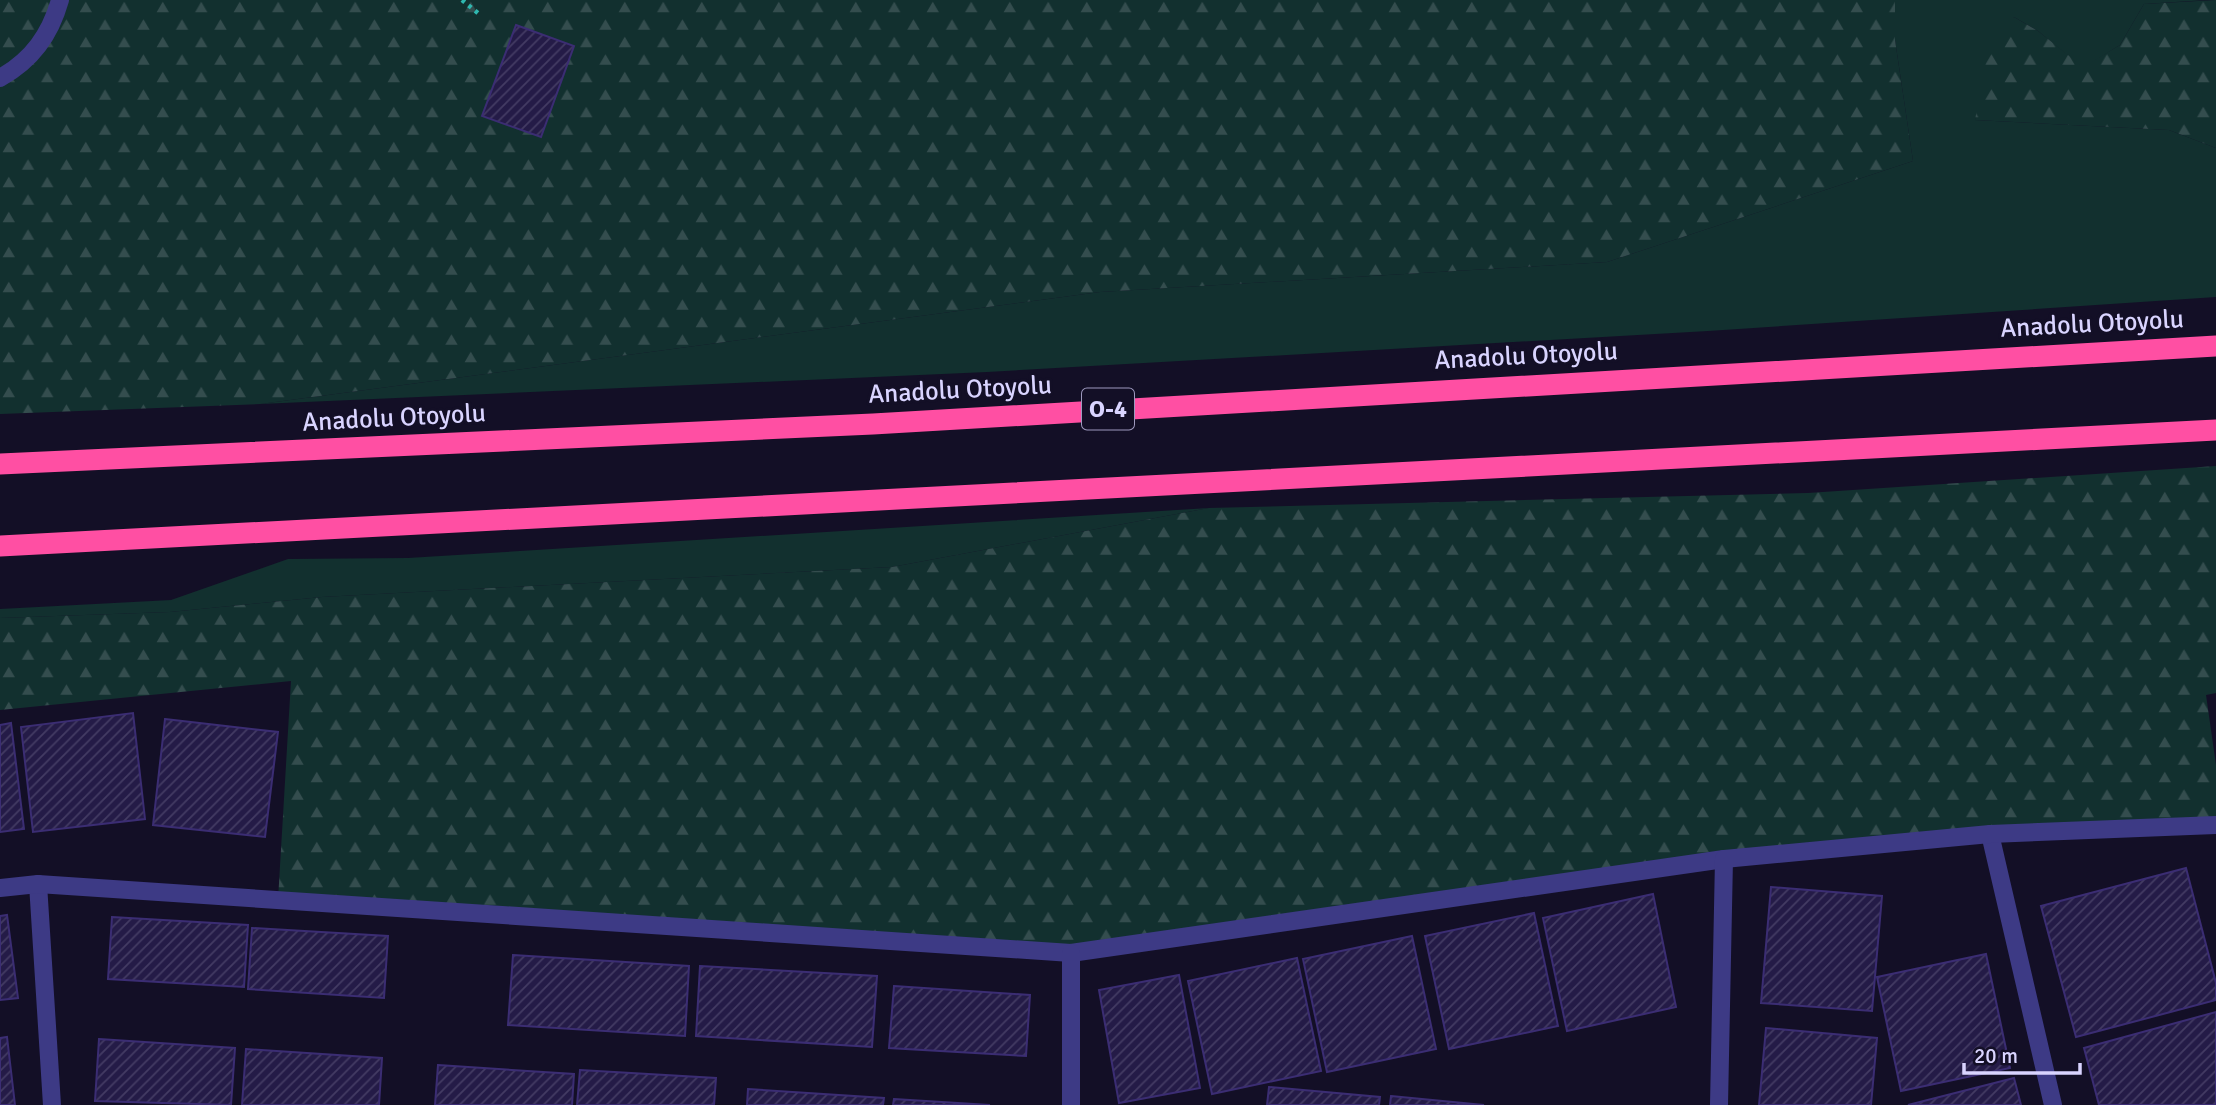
<svg xmlns="http://www.w3.org/2000/svg" width="2216" height="1105" viewBox="0 0 2216 1105" font-family="Signika,sans-serif">
  <style>
    .green { fill: #12302f }
    .forest { fill: url(#forest-firs) }
    .building { fill: url(#building-hatch); stroke: #3b2d73; stroke-width: 2 }
    .lines { fill: none; stroke-linecap: round; stroke-linejoin: round }
    .path { stroke: #2fb8b0; stroke-width: 4.5; stroke-dasharray: 3.5 5; stroke-linecap: butt }
    .minor { stroke: #3d3a85; stroke-width: 18 }
    .highway { stroke: #ff4fa3; stroke-width: 21 }
    .labels { text-anchor: middle; dominant-baseline: central; stroke-width: 6; stroke-linejoin: round; paint-order: stroke }
    .shield { fill: #130f26; stroke: #9e99be; stroke-width: 2 }
    .shield-label { font-size: 24px; font-weight: bold; fill: #d9d4ff }
    .street-label { font-size: 26px; fill: #d9d4ff; stroke: #130f26 }
  </style>
  <defs>
    <pattern id="forest-firs" width="22" height="20" patternUnits="userSpaceOnUse" patternTransform="scale(1.75)"><rect width="22" height="20" fill="#12302f"/><path d="M5 1l3.5 6h-7zM16 11l3.5 6h-7z" fill="#344d4e"/></pattern>
    <pattern id="building-hatch" width="6" height="6" patternUnits="userSpaceOnUse" patternTransform="scale(1.75)"><rect width="6" height="6" fill="#241b47"/><path d="M-1 1l2-2M0 6l6-6M5 7l2-2" fill="none" stroke="#433b63"/></pattern>
  </defs>
  <rect width="100%" height="100%" fill="#130f26"/>
  <!-- green -->
  <g class="green">
    <polygon points="1895,0 2208,0 2144,4 2120,45 2083,68 2038,31 2014,17 1975,120 2169,130 2216,148 2216,297 1708,331 987,372 260,404 1100,292 1607,262 1913,161 1895,40"/>
    <polygon points="1209,508 892,567 322,597 170,612 0,618 0,609 171,600 288,559 408,558"/>
  </g>
  <!-- forest -->
  <g class="forest">
    <polygon points="0,0 1895,0 1895,40 1913,161 1607,262 1100,292 260,404 0,414"/>
    <polygon points="2216,0 2216,148 2169,130 1975,120 1990,39 2014,17 2038,31 2083,67 2120,45 2144,4"/>
    <polygon points="2216,466 2216,693 2206,695 2216,765 2216,825 1724,859 1071,953 278,900 291,681 0,710 0,618 170,612 322,597 892,567 1209,508 1808,493"/>
  </g>
  <!-- building -->
  <g class="building">
    <polygon points="516,25 574,46 541,137 482,116"/>
    <polygon points="133,713 145,819 33,832 21,727"/>
    <polygon points="165,719 278,732 265,837 153,825"/>
    <polygon points="11,723 24,829 0,832 0,725"/>
    <polygon points="2186,868 2216,983 2216,1000 2076,1037 2041,906"/>
    <polygon points="1771,887 1882,896 1872,1011 1761,1003"/>
    <polygon points="1653,894 1676,1007 1567,1031 1543,918"/>
    <polygon points="1534,913 1558,1026 1449,1049 1425,936"/>
    <polygon points="7,915 18,998 0,1000 0,916"/>
    <polygon points="112,917 248,925 244,987 108,979"/>
    <polygon points="252,928 388,936 384,998 248,989"/>
    <polygon points="1412,936 1436,1049 1327,1072 1303,959"/>
    <polygon points="1986,954 2010,1068 1901,1091 1877,977"/>
    <polygon points="513,955 689,966 685,1036 508,1025"/>
    <polygon points="1297,958 1321,1071 1212,1094 1188,981"/>
    <polygon points="700,966 877,976 872,1047 696,1036"/>
    <polygon points="1179,975 1200,1088 1119,1103 1099,990"/>
    <polygon points="894,986 1030,995 1026,1056 889,1048"/>
    <polygon points="2216,1012 2216,1105 2099,1105 2084,1048"/>
    <polygon points="1766,1028 1877,1038 1871,1105 1759,1105"/>
    <polygon points="7,1037 15,1105 0,1105 0,1038"/>
    <polygon points="99,1039 235,1048 231,1105 95,1101"/>
    <polygon points="246,1049 382,1058 379,1105 242,1105"/>
    <polygon points="438,1065 574,1074 572,1105 435,1105"/>
    <polygon points="580,1070 716,1078 714,1105 577,1105"/>
    <polygon points="2014,1078 2021,1105 1908,1105"/>
    <polygon points="1269,1087 1380,1097 1379,1105 1267,1105"/>
    <polygon points="748,1089 884,1098 883,1105 747,1105"/>
    <polygon points="1391,1096 1484,1105 1390,1105"/>
    <polygon points="894,1099 990,1105 893,1105"/>
  </g>
  <g class="lines">
    <!-- path -->
    <polyline class="path" points="462,0 479,14"/>
    <!-- minor -->
    <g class="minor">
      <path d="M 0,78 C 32,60 50,35 60,0"/>
      <polyline points="1990,834 2053,1105"/>
      <polyline points="38,884 52,1105"/>
      <polyline points="0,888 38,884 1071,953 1724,859"/>
      <polyline points="1071,953 1071,1105"/>
      <polyline points="1719,1105 1724,859 1990,834 2216,825"/>
    </g>
    <!-- highway -->
    <g class="highway">
      <polyline points="0,464 873,424 2216,346"/>
      <polyline points="0,546 2216,430"/>
    </g>
  </g>
  <g class="labels">
    <!-- shield labels -->
    <rect class="shield" x="1082" y="388.5" width="52" height="41" rx="5"/>
    <g class="shield-label">
      <text x="1108" y="409">O-4</text>
    </g>
    <!-- street labels -->
    <g class="street-label">
      <text transform="translate(2092 324) rotate(-3)">Anadolu Otoyolu</text>
      <text transform="translate(1526 356) rotate(-3)">Anadolu Otoyolu</text>
      <text transform="translate(960 390) rotate(-3)">Anadolu Otoyolu</text>
      <text transform="translate(394 418) rotate(-3)">Anadolu Otoyolu</text>
    </g>
  </g>
  <!-- scale -->
  <path d="M1964 1063v10h116v-10" fill="none" stroke="#d9d4ff" stroke-width="3.5"/>
  <text x="1974" y="1063" font-size="21" fill="#d9d4ff" stroke="#130f26" stroke-width="5" paint-order="stroke">20 m</text>
</svg>
